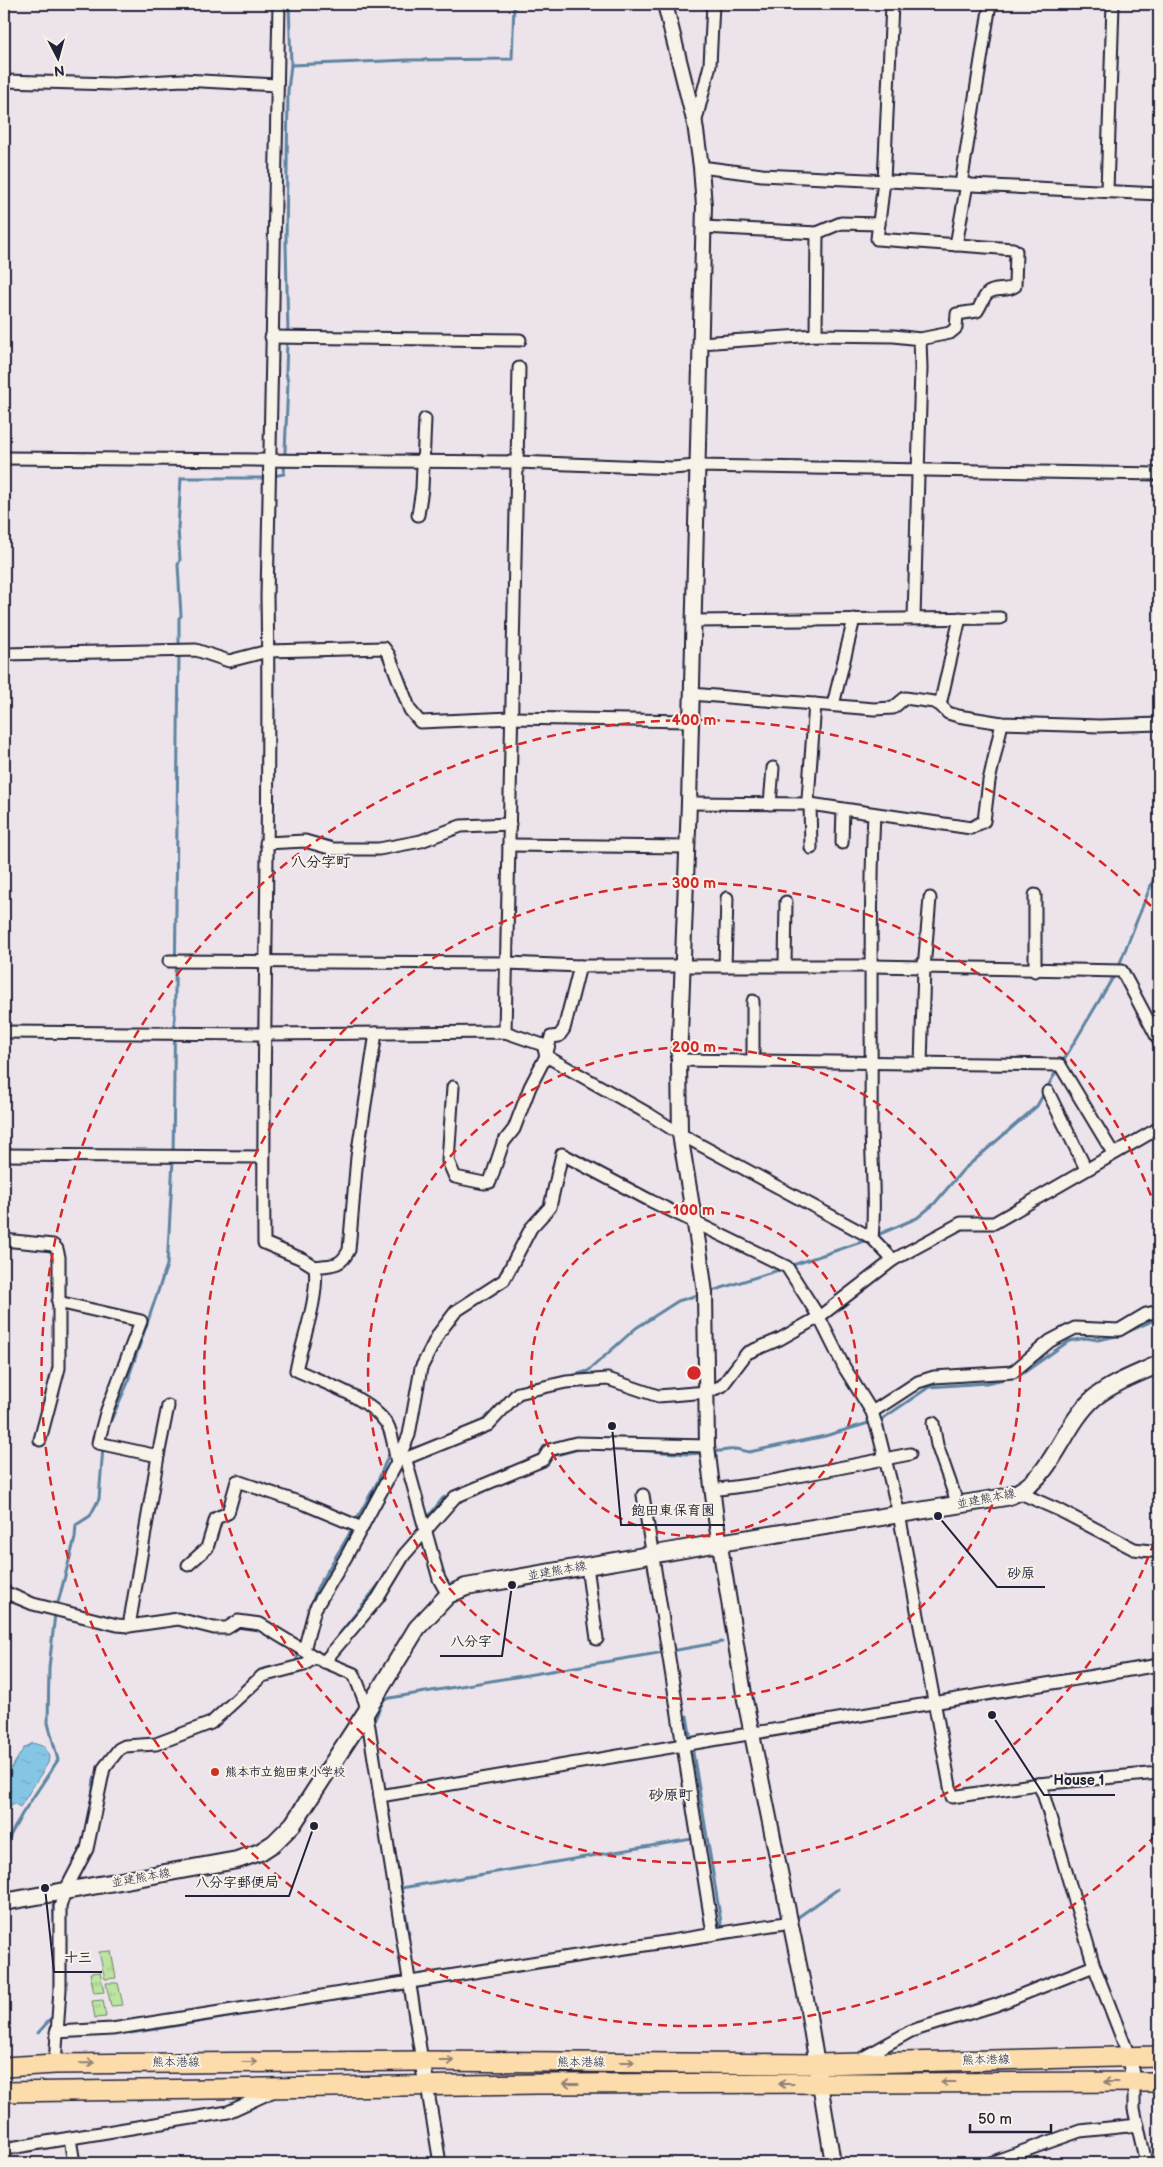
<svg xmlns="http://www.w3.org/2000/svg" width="1163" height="2167" viewBox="0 0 1163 2167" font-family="'Balsamiq Sans','Klee One',sans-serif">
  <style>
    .grass { fill: url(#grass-tufts); stroke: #6e846e }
    .water { fill: url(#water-ripples); stroke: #5d84a1 }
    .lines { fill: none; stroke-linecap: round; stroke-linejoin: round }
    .stream { stroke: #5d84a1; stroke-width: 3 }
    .minor-casing { stroke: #22223b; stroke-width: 15 }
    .tertiary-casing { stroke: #22223b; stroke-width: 18 }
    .secondary-casing { stroke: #22223b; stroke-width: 20 }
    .primary-casing { stroke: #22223b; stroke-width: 22 }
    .minor { stroke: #f7f3e8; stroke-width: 11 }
    .tertiary { stroke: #f7f3e8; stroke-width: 14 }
    .secondary { stroke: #f7f3e8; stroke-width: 16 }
    .primary { stroke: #fddcac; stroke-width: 19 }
    .oneway { stroke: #907f74 }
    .ring { fill: none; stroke: #d62828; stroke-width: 2.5; stroke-dasharray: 9 6 }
    .poi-dot { fill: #c8321e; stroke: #f7f3e8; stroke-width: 2 }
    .labels { text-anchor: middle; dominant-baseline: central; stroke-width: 4; stroke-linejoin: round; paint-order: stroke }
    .street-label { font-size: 12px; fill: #22223b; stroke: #f7f3e8 }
    .poi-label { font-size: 12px; font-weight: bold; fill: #22223b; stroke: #f7f3e8; text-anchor: start }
    .quarter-label { font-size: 15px; font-weight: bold; fill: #22223b; stroke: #f7f3e8 }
    .centre { fill: #d62828; stroke: #f7f3e8; stroke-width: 2.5 }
    .ring-label { font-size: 15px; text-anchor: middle; font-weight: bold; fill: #d62828; stroke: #f7f3e8; stroke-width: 4; stroke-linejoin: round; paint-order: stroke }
    .leader { fill: none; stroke: #22223b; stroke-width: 2 }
    .callout-dot { fill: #22223b; stroke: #f7f3e8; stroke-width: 2 }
    .callout-label { font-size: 14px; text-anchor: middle; font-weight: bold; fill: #22223b; stroke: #f7f3e8; stroke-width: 4; stroke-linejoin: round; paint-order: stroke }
  </style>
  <defs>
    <pattern id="grass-tufts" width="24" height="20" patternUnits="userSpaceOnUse" patternTransform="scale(1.25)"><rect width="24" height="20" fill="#bbe5a1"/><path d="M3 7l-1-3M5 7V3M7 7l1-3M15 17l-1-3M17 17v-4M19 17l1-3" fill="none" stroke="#a0c48c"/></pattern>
    <pattern id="water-ripples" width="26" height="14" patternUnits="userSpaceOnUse" patternTransform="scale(1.25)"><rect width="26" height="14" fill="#85c6e5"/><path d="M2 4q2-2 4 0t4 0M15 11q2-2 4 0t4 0" fill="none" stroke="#73aac5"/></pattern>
  </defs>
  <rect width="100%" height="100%" fill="#ede3ea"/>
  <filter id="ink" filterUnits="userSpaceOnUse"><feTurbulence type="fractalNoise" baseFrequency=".02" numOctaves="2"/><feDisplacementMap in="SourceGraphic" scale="10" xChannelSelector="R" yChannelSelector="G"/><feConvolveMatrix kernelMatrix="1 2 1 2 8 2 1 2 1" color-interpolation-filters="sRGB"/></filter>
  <g filter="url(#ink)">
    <!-- grass -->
    <g class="grass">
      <polygon points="111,1951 116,1978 105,1979 99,1952"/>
      <polygon points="100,1972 104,1992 94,1993 90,1973"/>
      <polygon points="106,1983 118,1983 123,2005 111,2006"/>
      <polygon points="103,2000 106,2017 95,2018 92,2001"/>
    </g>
    <!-- water -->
    <polygon class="water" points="33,1743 45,1747 49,1757 48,1763 20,1807 13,1803 9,1809 4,1806 4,1780 24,1748"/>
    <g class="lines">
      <!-- stream -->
      <g class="stream">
        <polyline points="291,65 408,60 512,59 514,4"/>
        <polyline points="288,334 286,243 288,90 291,65 289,4"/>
        <polyline points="179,647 179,618 181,616 178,565 180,560 178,528 181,478 262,478 284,474 288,383 286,372 287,341"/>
        <polyline points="1118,968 1153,880 1159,856"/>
        <polyline points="1062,1063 1115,974"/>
        <polyline points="875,1236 917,1218 934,1204 963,1170 1037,1106 1058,1068"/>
        <polyline points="790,1266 867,1240"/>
        <polyline points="709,1292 782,1269"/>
        <polyline points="568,1377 588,1371 636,1328 678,1301 701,1294"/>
        <polyline points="522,1388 529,1383 545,1382"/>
        <polyline points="480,1423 494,1411"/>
        <polyline points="107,1429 130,1378 129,1376 167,1265 168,1250 173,1160 179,653"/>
        <polyline points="637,1450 688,1454 703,1453"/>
        <polyline points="406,1451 421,1446"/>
        <polyline points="712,1452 736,1449 749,1452 825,1436 882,1419 929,1387 986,1383 1019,1376 1069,1341 1086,1338 1098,1340 1121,1335 1159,1318"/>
        <polyline points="548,1457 583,1448"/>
        <polyline points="518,1465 537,1456 542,1456"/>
        <polyline points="426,1520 443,1498 453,1493"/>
        <polyline points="355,1522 378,1481 388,1456 392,1455"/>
        <polyline points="410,1540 420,1527"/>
        <polyline points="311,1606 317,1588 353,1528"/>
        <polyline points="671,1651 722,1642"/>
        <polyline points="323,1655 384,1578"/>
        <polyline points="296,1662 299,1650"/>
        <polyline points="256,1674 260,1670 281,1665"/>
        <polyline points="687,1716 721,1922 719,1932"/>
        <polyline points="373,1723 384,1699 664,1652"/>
        <polyline points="104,1759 114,1747"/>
        <polyline points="91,1804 94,1780 98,1772"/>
        <polyline points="389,1818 409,1934 407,1937"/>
        <polyline points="4,1847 22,1814 58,1760 48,1723 49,1668 55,1614 75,1538 76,1525 90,1516 99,1499 103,1447"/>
        <polyline points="401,1888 692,1839"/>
        <polyline points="794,1920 838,1889"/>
        <polyline points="55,1928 53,1903 56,1898"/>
        <polyline points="413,1988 454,1981"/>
        <polyline points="417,1992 423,2026"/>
        <polyline points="54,1996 55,1937"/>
        <polyline points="334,2000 407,1989"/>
        <polyline points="38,2033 54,2015"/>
        <polyline points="131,2033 259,2012"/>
      </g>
      <!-- minor casing -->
      <g class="minor-casing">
        <g id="minor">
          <path d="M 279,4 L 267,597 C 271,813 262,1028 264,1243 L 302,1259 L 315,1267 C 319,1297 303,1339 296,1370 C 326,1384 367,1396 387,1424 C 393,1433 394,1451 397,1462"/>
          <path d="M 892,4 L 884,181 L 877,239 L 1013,249 L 1016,251 L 1015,286 C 1007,292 995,287 988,293 C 983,297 981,306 977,311 L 957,314 L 956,328 L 950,333 L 920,339 L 921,368 L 914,618"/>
          <polyline points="4,81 114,84 183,80 277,85"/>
          <polyline points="695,124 710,65 713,4"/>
          <polyline points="701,167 762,175 1159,194"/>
          <polyline points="961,184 990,4"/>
          <polyline points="1107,191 1113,4"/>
          <polyline points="879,224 841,223 817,233 816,335 894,336 920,339"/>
          <polyline points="704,227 817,233"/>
          <polyline points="956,245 967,184"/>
          <polyline points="271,337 520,340"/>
          <polyline points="700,343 816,335"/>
          <polyline points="4,458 517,462 672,468 697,466 1159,474"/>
          <polyline points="418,515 422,489 425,419"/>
          <polyline points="693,621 1000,618"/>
          <polyline points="4,654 196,650 229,661 268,651 384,648 389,655 410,710 420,722 511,718 690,721"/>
          <polyline points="691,694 874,709 893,708 905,698 934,702 940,705 948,713 958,716 1002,723 1100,726 1159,724"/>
          <polyline points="833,705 854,619"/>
          <polyline points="940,705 960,618"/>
          <polyline points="689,803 810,804 971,828 984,821 989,781 1002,723"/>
          <polyline points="770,804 773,768"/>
          <polyline points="266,843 305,841 333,849 379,849 421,841 461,826 510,824"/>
          <polyline points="842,843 843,809"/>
          <polyline points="509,845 687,847"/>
          <polyline points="811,848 810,804 808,799 815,704"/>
          <polyline points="1035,895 1035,971"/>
          <polyline points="169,961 507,963 580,966 872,966 1122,971 1159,1041"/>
          <polyline points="785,965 786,902"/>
          <polyline points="725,966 727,898"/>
          <polyline points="4,1032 264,1034 505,1032 543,1045 546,1056 647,1113 680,1134 872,1238 893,1260"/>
          <polyline points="505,1032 519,368"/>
          <polyline points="679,1060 1060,1065 1113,1153"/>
          <polyline points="753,1060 753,1001"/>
          <polyline points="921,1064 924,968 930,898"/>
          <polyline points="453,1087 448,1161 455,1177 484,1183 490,1182 503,1143 514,1129 530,1087 546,1056 551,1037 559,1036 564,1029 580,966"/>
          <polyline points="1048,1092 1086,1169"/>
          <polyline points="4,1155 263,1157"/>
          <path d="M 872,1238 C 876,1200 871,1161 871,1123 C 872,1020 869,917 874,814"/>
          <polyline points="4,1240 53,1245 57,1249 59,1257 59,1368 40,1440"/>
          <path d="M 315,1267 C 332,1264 340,1268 349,1250 L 357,1157 L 376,1033"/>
          <polyline points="58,1302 141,1321 106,1413 98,1443 158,1456"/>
          <polyline points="872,1412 918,1382 934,1377 1013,1372 1050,1341 1075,1328 1119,1330 1146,1314 1159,1311"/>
          <polyline points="933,1423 937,1445 958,1505"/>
          <polyline points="405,1457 439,1579 448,1595"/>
          <polyline points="397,1462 409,1435 421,1368 439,1333 456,1311 504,1280 531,1228 550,1207 562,1154 651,1201 787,1267 819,1317 844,1367 872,1412 878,1431 899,1514 952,1797 1038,1784 1159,1773"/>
          <polyline points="712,1490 757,1484 910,1454"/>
          <polyline points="1020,1493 1061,1511 1134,1549 1159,1552"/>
          <polyline points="643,1495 713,1934"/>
          <polyline points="188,1565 207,1548 216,1518 228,1513 237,1481 307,1505 362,1528"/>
          <polyline points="587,1566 597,1639"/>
          <polyline points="4,1592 33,1604 117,1625 129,1626 178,1619 214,1628 227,1628 238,1621 260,1624 318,1659 354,1674 365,1702 422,2061"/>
          <polyline points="129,1626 158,1456 168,1406"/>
          <polyline points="304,1650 315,1609 346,1557 397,1462 488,1425 518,1393 566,1382 608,1379 658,1396 707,1392 722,1386 747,1353 780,1339 819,1317 893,1260 961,1223 994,1223 1159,1128"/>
          <polyline points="324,1662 378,1598 404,1555 455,1497 543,1460 549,1450 576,1443 707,1446"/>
          <polyline points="1038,1784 1043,1793 1094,1966 1129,2056"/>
          <polyline points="380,1796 1159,1665"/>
          <polyline points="56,2032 112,2029 791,1922"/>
          <polyline points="859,2060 911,2031 996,2005 1094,1966"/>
          <polyline points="55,2064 60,1989 60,1907 65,1891 87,1849 104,1768 119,1749 125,1746 156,1744 211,1723 262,1676 304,1665 315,1657"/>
          <polyline points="1134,2082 1134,2109 1146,2163"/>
          <polyline points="427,2086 440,2163"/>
          <polyline points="70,2139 74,2163"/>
          <polyline points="4,2149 228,2112 274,2091"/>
          <polyline points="990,2163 1080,2131 1138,2125"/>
        </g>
      </g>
      <!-- tertiary casing -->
      <g class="tertiary-casing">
        <g id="tertiary">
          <polyline points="665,4 695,124 701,167 704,206 689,803 679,1060 680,1134 699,1249 705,1293 707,1446 717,1527 745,1700 807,2004 833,2163"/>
          <polyline points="1129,2056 1134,2082"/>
          <polyline points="422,2061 427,2086"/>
        </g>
      </g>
      <!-- secondary casing -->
      <g class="secondary-casing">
        <path id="secondary" d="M 4,1902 L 237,1860 L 260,1852 L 274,1843 L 293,1824 L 366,1712 L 417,1628 L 448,1595 L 466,1587 L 719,1543 L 1006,1497 C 1053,1483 1060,1428 1094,1398 C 1112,1383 1138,1374 1159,1364"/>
      </g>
      <!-- primary casing -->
      <g class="primary-casing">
        <g id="primary">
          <polyline points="4,2067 55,2064 422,2061 817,2064 1159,2056"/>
          <polyline points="4,2092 538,2084 1159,2082"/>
        </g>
      </g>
      <!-- minor -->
      <use href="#minor" class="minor"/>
      <!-- tertiary -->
      <use href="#tertiary" class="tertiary"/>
      <!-- secondary -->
      <use href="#secondary" class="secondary"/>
      <!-- primary -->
      <use href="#primary" class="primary"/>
    </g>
    <!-- one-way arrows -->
    <defs><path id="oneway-shaft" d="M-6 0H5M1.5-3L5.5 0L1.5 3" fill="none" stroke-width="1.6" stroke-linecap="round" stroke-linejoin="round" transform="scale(1.25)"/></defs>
    <g class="oneway">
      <use href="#oneway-shaft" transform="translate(447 2061)"/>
      <use href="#oneway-shaft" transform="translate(250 2062)"/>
      <use href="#oneway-shaft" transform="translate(627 2062)"/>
      <use href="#oneway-shaft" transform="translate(87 2063) rotate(-1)"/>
      <use href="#oneway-shaft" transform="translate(948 2082) rotate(180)"/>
      <use href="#oneway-shaft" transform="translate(1111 2082) rotate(-180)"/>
      <use href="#oneway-shaft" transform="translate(571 2084) rotate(180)"/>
      <use href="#oneway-shaft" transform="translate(786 2084) rotate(180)"/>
    </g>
  </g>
  <!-- distance rings -->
  <g class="ring">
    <circle cx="694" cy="1373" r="163"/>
    <circle cx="694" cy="1373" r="326"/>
    <path d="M1159 1528A490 490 0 1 1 1159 1218"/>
    <path d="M1156 1835A653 653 0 1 1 1156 911"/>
  </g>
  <!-- markers -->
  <circle class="poi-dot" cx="215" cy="1772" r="5"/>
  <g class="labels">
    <!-- street labels -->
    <g class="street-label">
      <text transform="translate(986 1499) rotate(-11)">並建熊本線</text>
      <text transform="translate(557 1571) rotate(-10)">並建熊本線</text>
      <text transform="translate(141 1878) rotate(-10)">並建熊本線</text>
      <text transform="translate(986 2060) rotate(-1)">熊本港線</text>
      <text x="176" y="2062">熊本港線</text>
      <text x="581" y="2062">熊本港線</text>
    </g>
    <!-- poi labels -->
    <g class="poi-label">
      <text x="225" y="1772">熊本市立飽田東小学校</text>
    </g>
    <!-- quarter labels -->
    <g class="quarter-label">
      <text x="321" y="862">八分字町</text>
      <text x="671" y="1795">砂原町</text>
    </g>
  </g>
  <circle cx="694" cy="1373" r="8" class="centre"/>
  <g class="ring-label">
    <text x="694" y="725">400 m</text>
    <text x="694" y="888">300 m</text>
    <text x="694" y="1052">200 m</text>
    <text x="694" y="1215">100 m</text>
  </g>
  <!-- callouts -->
  <path class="leader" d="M612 1426L621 1525H725M938 1516L997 1587H1045M512 1585L502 1656H440M992 1715L1044 1795H1115M314 1826L289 1896H185M45 1888L54 1972H102"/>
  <g class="callout-dot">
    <circle cx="612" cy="1426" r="5"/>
    <circle cx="938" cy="1516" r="5"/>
    <circle cx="512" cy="1585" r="5"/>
    <circle cx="992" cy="1715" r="5"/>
    <circle cx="314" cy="1826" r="5"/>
    <circle cx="45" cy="1888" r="5"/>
  </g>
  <g class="callout-label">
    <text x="673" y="1515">飽田東保育園</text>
    <text x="1021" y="1578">砂原</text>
    <text x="471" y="1646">八分字</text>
    <text x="1079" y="1785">House 1</text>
    <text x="237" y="1887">八分字郵便局</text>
    <text x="78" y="1962">十三</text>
  </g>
  <!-- margin -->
  <rect width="1163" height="2167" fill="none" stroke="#f7f3e8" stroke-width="20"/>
  <rect x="10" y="10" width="1143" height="2147" fill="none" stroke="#22223b" stroke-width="2" filter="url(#ink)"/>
  <!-- north arrow -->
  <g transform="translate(58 58) rotate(174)" stroke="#f7f3e8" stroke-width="4" paint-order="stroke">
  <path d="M0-4L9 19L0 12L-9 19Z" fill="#22223b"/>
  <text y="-8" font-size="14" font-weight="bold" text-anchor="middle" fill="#22223b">N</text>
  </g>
  <!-- scale -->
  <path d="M970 2124v8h81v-8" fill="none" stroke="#22223b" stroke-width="2.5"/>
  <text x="978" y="2124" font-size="15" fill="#22223b" stroke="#f7f3e8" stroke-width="4" paint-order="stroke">50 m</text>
</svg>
